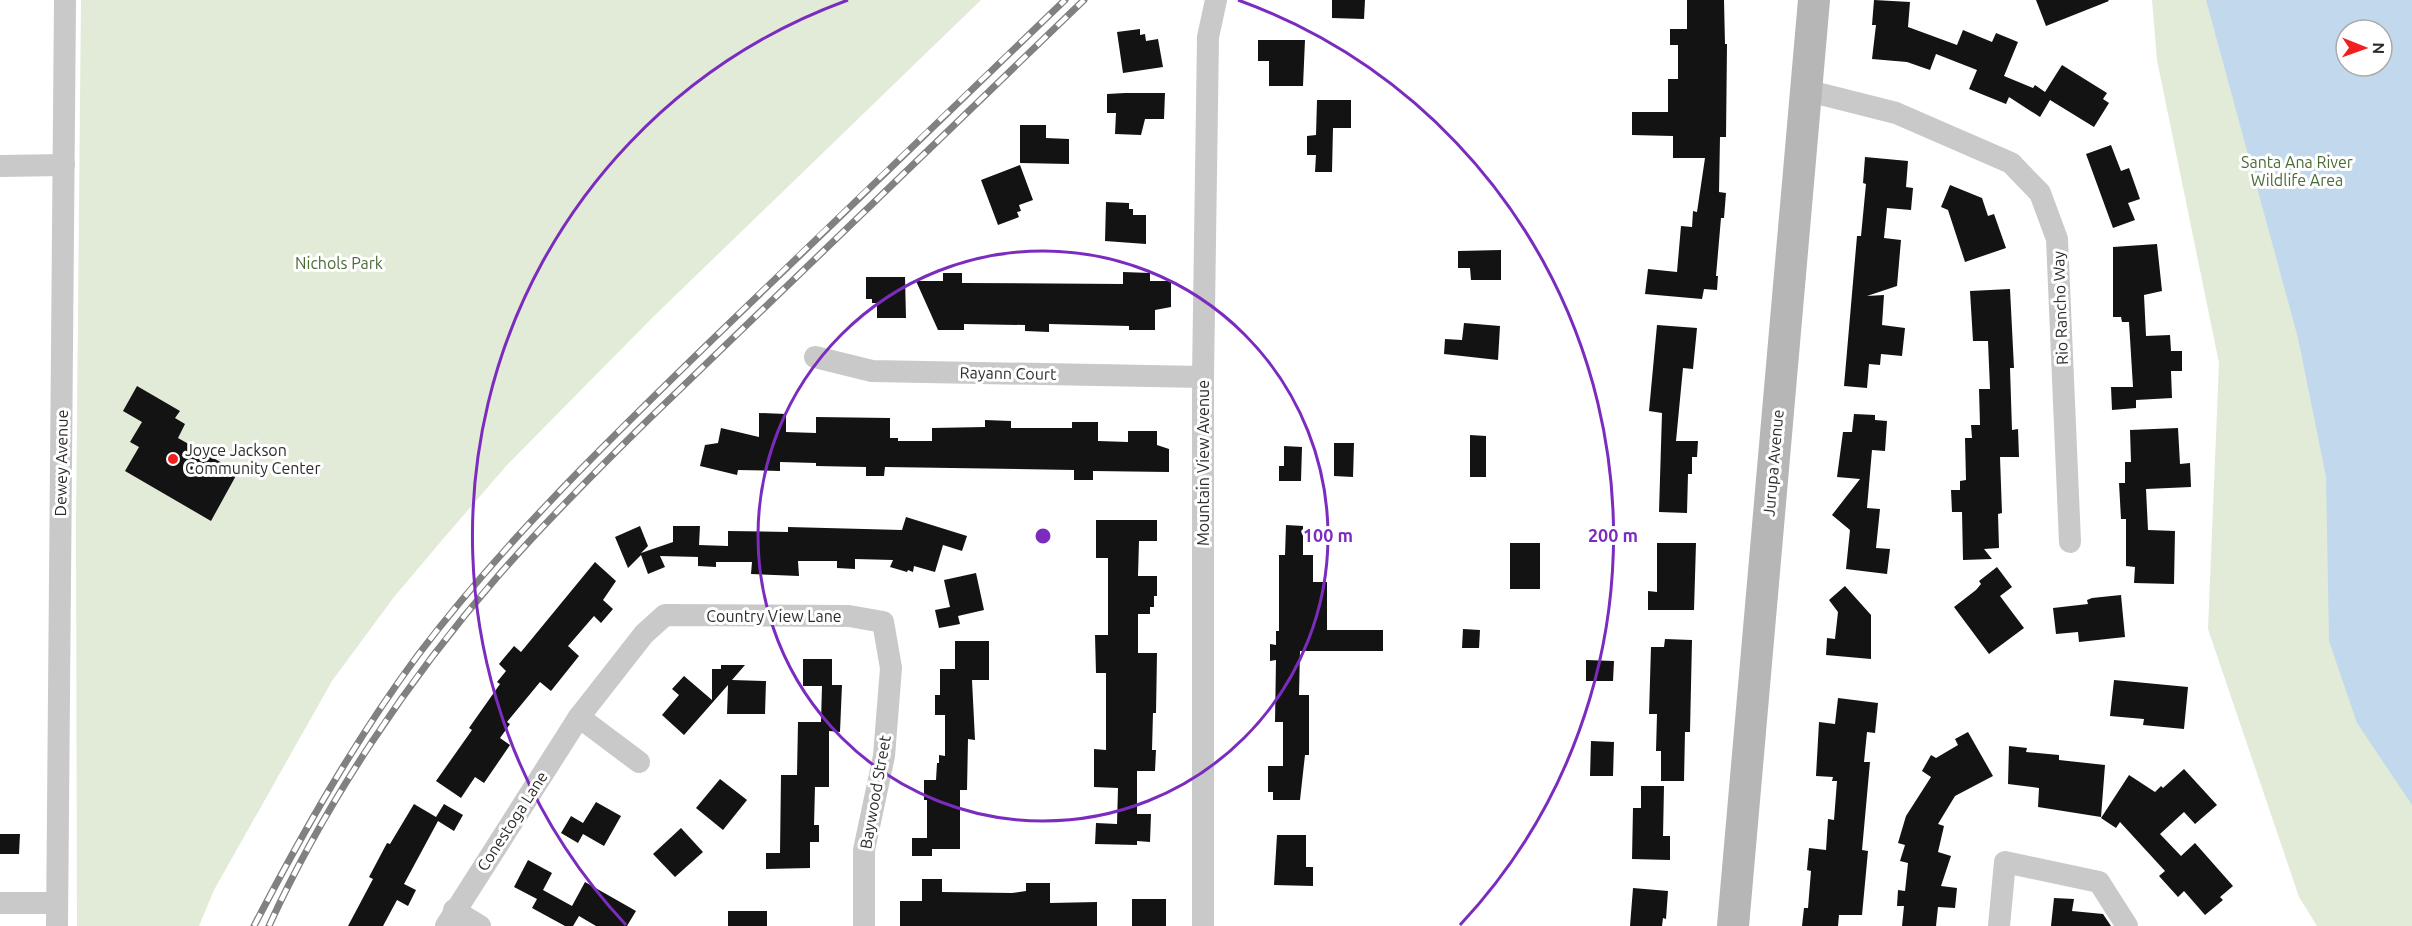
<svg xmlns="http://www.w3.org/2000/svg" width="2412" height="926" viewBox="0 0 2412 926" font-family="Ubuntu,sans-serif">
  <style>
    .green { fill: #e1ebd8; fill-rule: evenodd }
    .water { fill: #c2d9ed; fill-rule: evenodd }
    .building { fill: #131313 }
    .lines { fill: none; stroke-linecap: round; stroke-linejoin: round }
    .minor { stroke: #c9c9c9; stroke-width: 22 }
    .secondary { stroke: #b6b6b6; stroke-width: 32 }
    .rail-casing { stroke: #818181; stroke-width: 7 }
    .rail { stroke: #fff; stroke-width: 4.5; stroke-dasharray: 14; stroke-linecap: butt }
    .ring { fill: none; stroke: #7b2cbf; stroke-width: 3 }
    .poi-dot { fill: #f31e1f; stroke: #fff; stroke-width: 2 }
    .labels { text-anchor: middle; dominant-baseline: central; stroke-width: 6; stroke-linejoin: round; paint-order: stroke }
    .park-label { font-size: 16px; fill: #4b6b37; stroke: #fff }
    .street-label { font-size: 16px; fill: #2c2c2c; stroke: #fff }
    .poi-label { font-size: 16px; fill: #2c2c2c; stroke: #fff; text-anchor: start }
    .centre { fill: #7b2cbf; stroke: #fff; stroke-width: 3 }
    .ring-label { font-size: 18px; text-anchor: middle; font-weight: bold; fill: #7b2cbf; stroke: #fff; stroke-width: 6; stroke-linejoin: round; paint-order: stroke }
  </style>
  <rect width="100%" height="100%" fill="#fff"/>
  <!-- green -->
  <g class="green">
    <polygon points="81,0 981,0 653,317 507,465 443,539 394,597 332,681 214,890 199,926 77,926 76,522"/>
    <path d="M 2152,0 L 2412,0 L 2412,926 L 2317,926 L 2299,897 L 2208,629 L 2219,363 L 2157,60 ZM 2346,30 L 2382,30 L 2382,66 L 2346,66 Z"/>
  </g>
  <!-- water -->
  <path class="water" d="M 2206,0 L 2412,0 L 2412,805 L 2357,723 L 2329,641 L 2326,477 L 2298,338 ZM 2346,30 L 2382,30 L 2382,66 L 2346,66 Z"/>
  <!-- building -->
  <g class="building">
    <polygon points="1332,0 1365,0 1364,19 1332,18"/>
    <polygon points="1687,0 1724,0 1725,44 1727,44 1726,137 1720,137 1719,192 1726,193 1724,218 1721,218 1716,276 1718,276 1717,290 1704,289 1702,299 1645,294 1648,269 1677,272 1681,226 1692,227 1693,211 1697,212 1705,158 1673,158 1673,136 1632,135 1632,112 1668,112 1668,79 1678,79 1678,45 1670,45 1670,29 1687,29"/>
    <polygon points="1874,0 1910,2 1908,27 1957,45 1963,30 1992,42 1996,33 2018,42 2004,76 2033,88 2035,85 2045,92 2062,65 2107,93 2103,99 2109,103 2094,127 2050,100 2040,117 2009,97 2006,104 1969,89 1977,70 1936,54 1930,70 1907,62 1872,59 1876,25 1872,25"/>
    <polygon points="2036,0 2108,0 2109,1 2046,26"/>
    <polygon points="1140,29 1140,35 1145,34 1146,41 1158,39 1163,67 1123,73 1117,32"/>
    <polygon points="1258,40 1305,40 1303,86 1269,86 1269,61 1258,61"/>
    <polygon points="1125,93 1165,93 1164,119 1145,119 1141,135 1115,134 1116,113 1107,113 1107,94"/>
    <polygon points="1317,100 1351,100 1351,128 1333,128 1332,172 1315,172 1316,155 1307,155 1307,136 1316,135"/>
    <polygon points="1020,125 1046,125 1046,138 1069,139 1069,164 1020,163"/>
    <polygon points="2111,145 2121,171 2129,168 2140,199 2128,203 2135,220 2113,228 2086,154"/>
    <polygon points="1865,157 1908,161 1906,187 1913,188 1911,210 1887,208 1884,238 1901,240 1897,286 1867,296 1884,295 1882,325 1905,328 1902,356 1881,354 1880,365 1869,364 1867,388 1844,386 1857,236 1861,236 1866,184 1863,183"/>
    <polygon points="1020,165 1033,200 1019,205 1021,211 1017,212 1019,217 998,225 981,180"/>
    <polygon points="1950,185 1982,198 1988,216 1994,214 2006,248 1965,262 1948,210 1941,207"/>
    <polygon points="1106,202 1129,203 1129,209 1133,209 1133,215 1146,215 1146,244 1105,241"/>
    <polygon points="2157,244 2162,291 2144,295 2146,336 2170,335 2171,351 2182,351 2182,371 2171,371 2172,398 2136,400 2136,408 2112,410 2111,387 2133,387 2129,322 2122,322 2121,317 2113,317 2113,247"/>
    <polygon points="1501,250 1501,280 1471,280 1470,268 1458,268 1458,251"/>
    <polygon points="1123,272 1150,273 1150,281 1171,281 1171,307 1155,310 1155,330 1129,330 1129,326 1049,324 1049,332 1025,331 1025,325 964,324 964,330 938,330 916,281 943,281 943,273 962,273 962,283 1123,284"/>
    <polygon points="866,277 905,277 906,318 877,318 877,303 872,303 872,299 866,299"/>
    <polygon points="2010,289 2014,368 2010,368 2012,430 2018,429 2019,457 2000,457 2002,513 1998,514 1999,548 1984,549 1992,559 1963,560 1962,512 1952,512 1951,490 1960,490 1960,481 1966,480 1965,438 1972,438 1971,425 1980,425 1979,389 1990,389 1988,341 1973,341 1970,291"/>
    <polygon points="1464,323 1500,326 1498,360 1444,354 1445,339 1462,340"/>
    <polygon points="1657,325 1697,328 1693,369 1683,368 1676,441 1698,441 1697,457 1692,457 1692,474 1688,474 1687,513 1659,512 1662,413 1649,411"/>
    <polygon points="137,386 180,411 175,418 185,424 178,438 238,472 211,521 125,471 139,447 130,442 142,422 123,411"/>
    <polygon points="759,413 786,414 786,432 816,433 816,417 890,418 890,438 898,438 898,441 932,441 932,428 985,427 985,420 1011,421 1011,428 1072,428 1072,422 1098,422 1098,441 1128,442 1128,431 1157,431 1157,445 1169,449 1169,472 1093,471 1093,480 1074,480 1074,470 885,467 884,476 866,476 866,467 816,466 816,463 780,462 780,471 738,470 737,475 700,466 705,445 718,443 721,428 759,437"/>
    <polygon points="1854,414 1875,415 1875,420 1887,421 1885,451 1872,450 1867,508 1880,509 1876,548 1890,549 1887,574 1846,569 1850,530 1832,515 1860,479 1837,477 1843,432 1852,432"/>
    <polygon points="2178,428 2180,464 2190,463 2191,487 2146,489 2148,530 2175,531 2174,584 2134,583 2135,567 2126,566 2126,519 2121,519 2119,483 2125,483 2125,462 2131,462 2130,430"/>
    <polygon points="1470,435 1486,436 1486,477 1470,477"/>
    <polygon points="1334,443 1354,443 1353,477 1334,476"/>
    <polygon points="1284,446 1302,447 1301,481 1279,481 1279,466 1284,466"/>
    <polygon points="906,517 967,536 962,551 943,545 935,572 914,566 913,572 908,570 907,572 890,567 893,560 855,559 855,569 837,568 837,561 798,561 799,576 751,574 752,562 716,562 716,567 698,566 698,557 660,556 665,567 648,574 641,555 628,568 615,537 640,526 648,546 641,553 673,542 673,526 700,526 699,545 728,546 728,531 788,532 788,527 902,530"/>
    <polygon points="1096,520 1157,520 1157,541 1139,541 1138,576 1157,576 1157,596 1154,596 1154,607 1150,607 1150,614 1138,614 1138,653 1157,653 1156,713 1153,713 1152,750 1156,750 1155,771 1137,771 1137,814 1151,814 1150,842 1137,841 1137,845 1095,844 1096,823 1117,824 1118,788 1094,787 1094,749 1106,750 1106,673 1096,673 1095,635 1108,635 1108,558 1096,558"/>
    <polygon points="1286,525 1303,526 1303,555 1313,555 1313,582 1327,582 1327,630 1383,630 1383,651 1300,651 1299,695 1309,695 1309,755 1305,755 1300,800 1273,800 1273,792 1268,792 1268,766 1283,766 1283,722 1275,722 1276,660 1270,661 1270,644 1276,645 1276,631 1279,631 1279,555 1285,555"/>
    <rect x="1510" y="543" width="30" height="46"/>
    <polygon points="1657,543 1696,543 1694,610 1648,610 1648,591 1657,592"/>
    <polygon points="595,562 616,581 603,600 613,609 601,623 594,616 568,646 579,656 551,691 540,682 507,722 510,724 500,738 510,745 484,783 475,777 461,798 436,781 472,730 469,728 500,684 497,682 506,671 499,664 514,646 521,652"/>
    <polygon points="1997,567 2012,587 2000,596 2024,628 1989,654 1954,607 1976,590 1981,584 1979,581"/>
    <polygon points="976,573 984,610 958,616 960,624 939,628 935,610 950,607 944,580"/>
    <polygon points="1845,586 1871,615 1871,659 1826,655 1827,638 1835,639 1838,612 1829,600"/>
    <polygon points="2121,595 2125,637 2079,642 2078,632 2056,634 2053,608 2088,604 2087,600 2092,598"/>
    <polygon points="1463,629 1480,630 1479,648 1462,648"/>
    <polygon points="1665,639 1692,640 1690,732 1685,732 1684,781 1661,781 1661,751 1656,751 1657,714 1649,714 1651,647 1664,647"/>
    <polygon points="955,641 989,641 989,680 972,680 975,740 968,739 967,790 960,790 960,849 932,849 932,856 912,856 912,838 927,838 927,800 924,800 924,780 936,780 937,763 939,763 939,755 945,756 945,715 935,715 935,695 940,695 940,669 955,669"/>
    <polygon points="803,659 832,659 832,685 842,685 840,732 829,731 829,787 815,787 814,825 819,825 819,842 810,842 810,868 766,869 766,853 780,853 781,775 797,775 798,722 821,722 822,686 803,686"/>
    <polygon points="1586,660 1614,661 1613,681 1586,681"/>
    <polygon points="721,665 745,665 732,680 766,681 765,714 727,714 728,685 684,735 662,715 679,695 672,689 684,676 712,700 712,669 721,669"/>
    <polygon points="2114,680 2188,687 2184,729 2143,725 2144,719 2110,716"/>
    <polygon points="1838,698 1878,703 1875,733 1867,732 1864,762 1870,762 1862,850 1868,851 1862,915 1839,915 1838,926 1802,926 1804,908 1808,908 1811,871 1807,870 1809,848 1826,850 1828,819 1834,820 1837,781 1832,781 1833,777 1816,776 1819,722 1835,724"/>
    <polygon points="1968,732 1993,776 1955,796 1938,824 1944,826 1938,852 1951,856 1941,886 1957,888 1955,908 1938,907 1936,926 1902,926 1904,906 1897,906 1898,890 1905,891 1908,863 1900,861 1905,845 1898,843 1906,816 1931,777 1922,771 1931,755 1936,758 1958,745 1955,739"/>
    <polygon points="1591,741 1614,742 1613,776 1590,776"/>
    <polygon points="2009,746 2027,748 2026,752 2059,755 2059,760 2105,765 2101,817 2038,807 2039,788 2008,784"/>
    <polygon points="2184,769 2217,805 2195,824 2184,812 2160,834 2181,856 2195,843 2233,886 2220,897 2223,900 2205,915 2184,891 2178,897 2159,876 2165,871 2120,822 2116,828 2101,818 2129,775 2155,792 2161,786 2163,788"/>
    <polygon points="720,779 747,800 723,830 696,808"/>
    <polygon points="1641,786 1664,786 1663,836 1670,836 1670,860 1632,859 1633,808 1641,808"/>
    <polygon points="596,802 621,816 604,846 583,834 578,843 561,833 571,816 583,823"/>
    <polygon points="414,804 436,817 444,804 463,815 454,831 438,821 404,884 416,890 408,906 397,900 383,926 348,926 373,879 369,877 387,843 390,844"/>
    <polygon points="681,828 703,852 675,877 653,854"/>
    <polygon points="0,834 20,834 19,854 0,854"/>
    <polygon points="1277,835 1306,835 1306,867 1313,867 1313,886 1274,885"/>
    <polygon points="528,860 552,873 543,890 572,906 585,882 636,911 627,926 596,926 579,916 573,926 565,926 532,908 537,899 514,887"/>
    <polygon points="922,879 942,879 942,892 1012,893 1026,891 1026,883 1050,883 1050,903 1097,902 1097,926 900,926 900,901 922,901"/>
    <polygon points="1633,888 1668,891 1666,919 1663,918 1662,926 1630,926"/>
    <polygon points="2054,898 2074,899 2072,911 2103,914 2111,926 2051,926"/>
    <rect x="1132" y="899" width="34" height="27"/>
    <rect x="728" y="911" width="39" height="15"/>
  </g>
  <g class="lines">
    <!-- minor -->
    <g class="minor">
      <polyline points="1805,90 1896,113 2011,163 2040,193 2057,239 2070,542"/>
      <polyline points="0,166 64,165"/>
      <polyline points="815,357 872,371 1203,377"/>
      <polyline points="579,717 639,762"/>
      <polyline points="0,903 57,903"/>
      <polyline points="454,910 480,926"/>
      <polyline points="57,926 65,0"/>
      <polyline points="446,926 579,717 644,634 665,615 849,616 883,622 891,668 884,756 864,850 864,926"/>
      <polyline points="1203,926 1203,377 1208,37 1216,0"/>
      <polyline points="1999,926 2005,862 2099,882 2127,926"/>
    </g>
    <!-- secondary -->
    <polyline class="secondary" points="1733,926 1814,0"/>
    <!-- rail casing -->
    <g class="rail-casing">
      <g id="rail">
        <path d="M 254,926 C 303,832 355,740 418,655 C 506,539 611,438 715,337 C 831,224 948,112 1065,0"/>
        <path d="M 269,926 C 325,803 409,678 498,576 C 546,521 598,469 650,418 L 1084,0"/>
      </g>
    </g>
    <!-- rail -->
    <use href="#rail" class="rail"/>
  </g>
  <!-- distance rings -->
  <g class="ring">
    <circle cx="1043" cy="536" r="285"/>
    <path d="M626 925A570 570 0 0 1 848 0M1238 0A570 570 0 0 1 1460 925"/>
  </g>
  <!-- markers -->
  <circle class="poi-dot" cx="173" cy="459" r="6"/>
  <g class="labels">
    <!-- park labels -->
    <g class="park-label">
      <text x="2297" y="162">Santa Ana River<tspan x="2297" dy="18">Wildlife Area</tspan></text>
      <text x="339" y="263">Nichols Park</text>
    </g>
    <!-- street labels -->
    <g class="street-label">
      <text transform="translate(2060 308) rotate(-92)">Rio Rancho Way</text>
      <text transform="translate(1008 373) rotate(1)">Rayann Court</text>
      <text transform="translate(61 463) rotate(-89)">Dewey Avenue</text>
      <text transform="translate(1203 463) rotate(-90)">Mountain View Avenue</text>
      <text transform="translate(1773 463) rotate(-85)">Jurupa Avenue</text>
      <text x="774" y="616">Country View Lane</text>
      <text transform="translate(875 792) rotate(-80)">Baywood Street</text>
      <text transform="translate(512 821) rotate(-57)">Conestoga Lane</text>
    </g>
    <!-- poi labels -->
    <g class="poi-label">
      <text x="185" y="450">Joyce Jackson<tspan x="185" dy="18">Community Center</tspan></text>
    </g>
  </g>
  <circle cx="1043" cy="536" r="9" class="centre"/>
  <g class="ring-label">
    <text x="1328" y="542">100 m</text>
    <text x="1613" y="542">200 m</text>
  </g>
  <!-- north arrow -->
  <g transform="translate(2364 48) rotate(91)"><circle r="28" fill="#ffffff" stroke="#ababab" stroke-width="1.5"/>
  <path d="M0-4.5L10 22L0 15L-10 22Z" fill="#f31e1f"/>
  <text y="-9" font-size="16" font-weight="bold" text-anchor="middle" fill="#2c2c2c">N</text>
  </g>
</svg>
